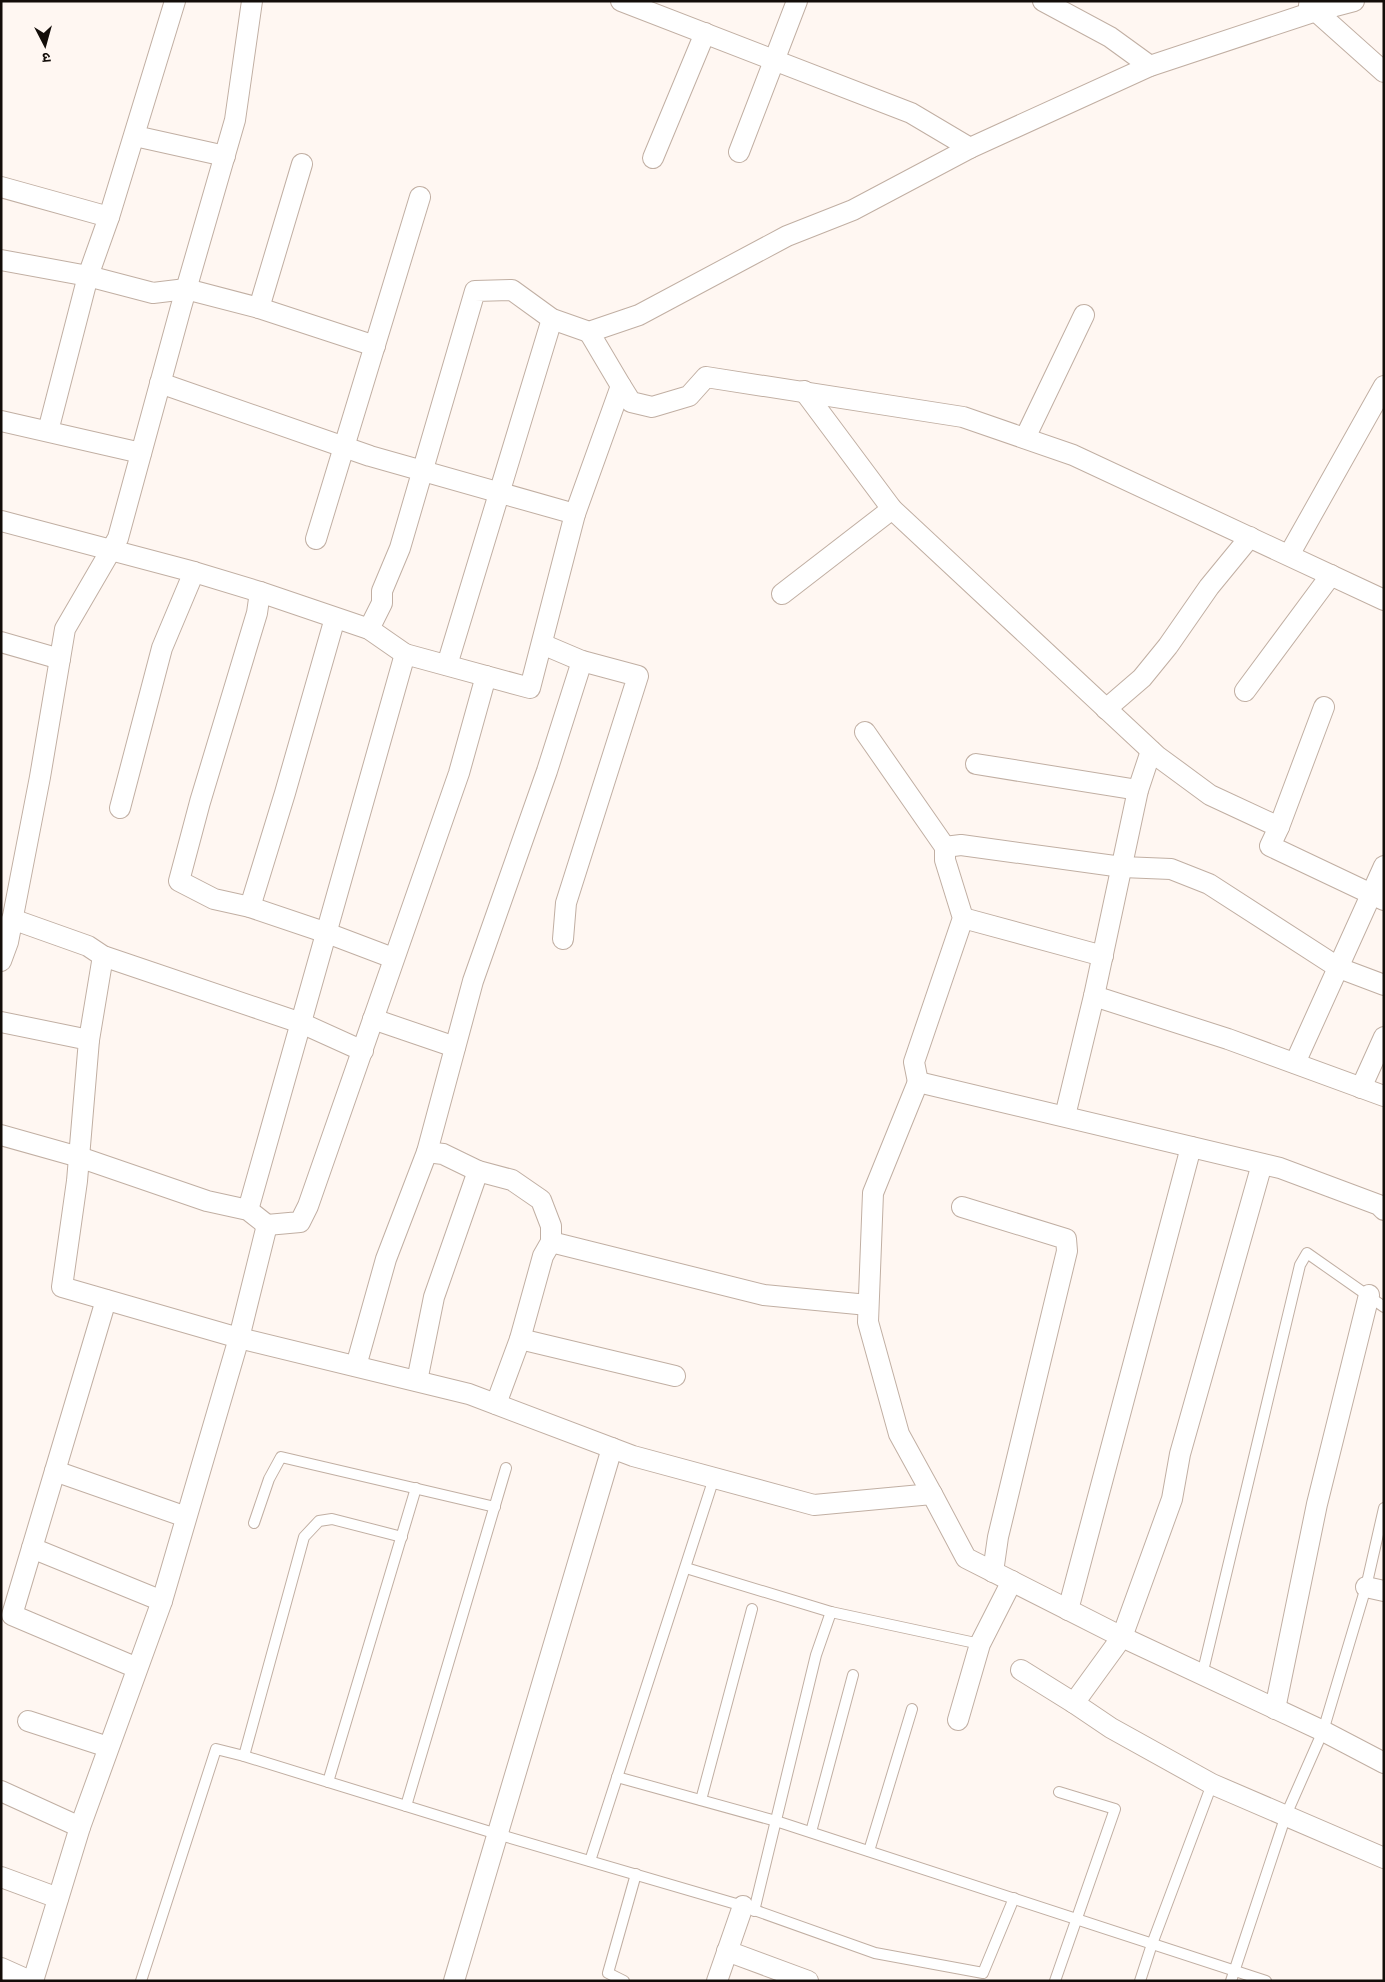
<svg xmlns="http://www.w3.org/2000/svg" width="1385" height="1982" viewBox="0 0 1385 1982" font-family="Barlow,'Noto Sans Devanagari',sans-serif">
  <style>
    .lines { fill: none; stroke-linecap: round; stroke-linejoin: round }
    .lane-casing { stroke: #c1afa3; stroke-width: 12 }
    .street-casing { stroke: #c1afa3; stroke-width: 22 }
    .lane { stroke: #fff; stroke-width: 10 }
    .street { stroke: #fff; stroke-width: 20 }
  </style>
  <rect width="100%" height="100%" fill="#fff7f2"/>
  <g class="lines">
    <!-- lane casing -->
    <g class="lane-casing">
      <g id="lane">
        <polyline points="254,1523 269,1479 281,1457 495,1507"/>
        <polyline points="686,1568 831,1612 980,1644"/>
        <polyline points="1202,1675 1300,1265 1307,1253 1384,1307"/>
        <polyline points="244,1756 304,1537 319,1521 332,1519 402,1537"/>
        <polyline points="617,1777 776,1821 1266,1981"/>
        <polyline points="328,1782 416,1488"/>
        <polyline points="701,1800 752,1609"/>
        <polyline points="406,1806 506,1468"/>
        <polyline points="811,1832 853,1675"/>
        <polyline points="869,1851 912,1709"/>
        <polyline points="590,1861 714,1478"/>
        <polyline points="754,1911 816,1655 831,1612"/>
        <polyline points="141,1981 216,1749 244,1756 497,1834 743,1906 875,1953 983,1973 1014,1898"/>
        <polyline points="624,1981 608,1973 636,1874"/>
        <polyline points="1055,1981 1115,1809 1059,1792"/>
        <polyline points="1140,1981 1152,1944 1212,1784"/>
        <polyline points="1231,1981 1286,1815 1323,1731 1366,1587 1384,1508"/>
      </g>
    </g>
    <!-- street casing -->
    <g class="street-casing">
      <g id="street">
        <polyline points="1043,1 1110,37 1150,66"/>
        <polyline points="1309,5 1384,72"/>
        <polyline points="135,136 225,156"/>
        <polyline points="970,148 1150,66 1316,11 1354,1"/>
        <polyline points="739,152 797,1"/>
        <polyline points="653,158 705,33"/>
        <polyline points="1,187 109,217"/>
        <polyline points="1,260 88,276 153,293 186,289 259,308 375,346"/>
        <polyline points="259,308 302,164"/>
        <polyline points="589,332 621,386"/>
        <polyline points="160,383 370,456 575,514"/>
        <polyline points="804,391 892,509 1157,756 1210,795 1279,827 1270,846 1384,900"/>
        <polyline points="1,421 141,453"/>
        <polyline points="48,431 88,276 109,217 175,1"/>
        <polyline points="1025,438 1084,315"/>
        <polyline points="1,521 194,572 260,592 369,629 405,654"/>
        <polyline points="316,539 420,197"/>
        <polyline points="1289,555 1384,386"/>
        <polyline points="260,592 257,613 200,802 179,881 214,899 250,907 327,933 393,958"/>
        <polyline points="782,594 892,509"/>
        <polyline points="369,629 382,603 382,591 400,548 475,291 512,290 552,319 589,332 639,315 787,236 853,210 970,148 911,113 621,1"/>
        <polyline points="1,642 60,659"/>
        <polyline points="542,644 582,661 638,676 566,903 563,939"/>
        <polyline points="447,665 552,319"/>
        <polyline points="1245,691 1331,575"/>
        <polyline points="1106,709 1142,678 1168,646 1209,587 1250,537"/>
        <polyline points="865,732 945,847 945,860 963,918 914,1062 918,1082"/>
        <polyline points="976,764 1138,790"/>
        <polyline points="120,808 162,648 194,572"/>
        <polyline points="1279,827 1324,707"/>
        <polyline points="945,847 961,845 1122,867 1171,869 1209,884 1339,968 1384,985"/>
        <polyline points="250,907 285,793 335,618"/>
        <polyline points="963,918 1103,956"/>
        <polyline points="12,919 88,946 103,956 301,1023 363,1051"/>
        <polyline points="1,961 8,942 40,777 65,629 118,538 181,307 235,120 252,1"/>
        <polyline points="1094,996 1228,1039 1384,1096"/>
        <polyline points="373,1019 455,1047"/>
        <polyline points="1,1022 89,1040 77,1181 62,1287 239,1338 469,1394 633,1456 814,1505 932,1494 966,1558 1122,1637 1323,1731 1384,1763"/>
        <polyline points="89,1040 103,956"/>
        <polyline points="1295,1063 1384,866"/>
        <polyline points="1361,1088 1384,1037"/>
        <polyline points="1065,1116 1094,996 1138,790 1151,751"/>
        <polyline points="1,1135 79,1157 207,1201 248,1210 267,1225 300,1222 308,1206 459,773 486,676"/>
        <polyline points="427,1152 443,1154 478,1171 512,1180 541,1200 551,1226 551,1242 543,1256 520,1339 496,1404"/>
        <polyline points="1262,1164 1180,1454 1172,1499 1122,1637 1074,1703 1111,1728 1212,1784 1384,1858"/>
        <polyline points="962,1207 1066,1239 1067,1251 998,1537 993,1572"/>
        <polyline points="248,1210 405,654 530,688 575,514 621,386 631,402 652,407 689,396 706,377 963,417 1073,455 1384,600"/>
        <polyline points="551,1242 764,1295 868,1305"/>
        <polyline points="106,1300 12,1615 137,1668"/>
        <polyline points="520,1339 675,1376"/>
        <polyline points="356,1366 386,1259 427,1152 473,981 547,771 582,661"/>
        <polyline points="417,1381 434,1297 478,1171"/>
        <polyline points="55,1471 186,1517"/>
        <polyline points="932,1494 899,1434 868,1322 873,1193 918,1082 1280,1168 1379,1205 1384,1210"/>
        <polyline points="32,1548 162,1601"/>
        <polyline points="1366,1587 1384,1591"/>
        <polyline points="1068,1610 1191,1147"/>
        <polyline points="1021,1670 1074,1703"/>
        <polyline points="1275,1709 1317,1504 1369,1295"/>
        <polyline points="958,1720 980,1644 1012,1581"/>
        <polyline points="28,1721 108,1747"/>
        <polyline points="1,1791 80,1827"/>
        <polyline points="1,1877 58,1898"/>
        <polyline points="727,1951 808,1981"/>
        <polyline points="1,1968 30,1981"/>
        <polyline points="33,1981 80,1827 162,1601 239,1338 267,1225"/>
        <polyline points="454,1981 612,1448"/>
        <polyline points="717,1981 743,1906"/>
      </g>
    </g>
    <!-- lane -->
    <use href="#lane" class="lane"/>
    <!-- street -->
    <use href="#street" class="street"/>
  </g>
  <!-- border -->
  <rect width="1385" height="1982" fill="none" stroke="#130d09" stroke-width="5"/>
  <!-- north arrow -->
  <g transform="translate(45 45) rotate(174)" stroke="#fff7f2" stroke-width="4" paint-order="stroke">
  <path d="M0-4L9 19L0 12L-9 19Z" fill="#130d09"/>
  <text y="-8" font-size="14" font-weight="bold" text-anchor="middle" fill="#130d09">उ</text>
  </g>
</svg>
